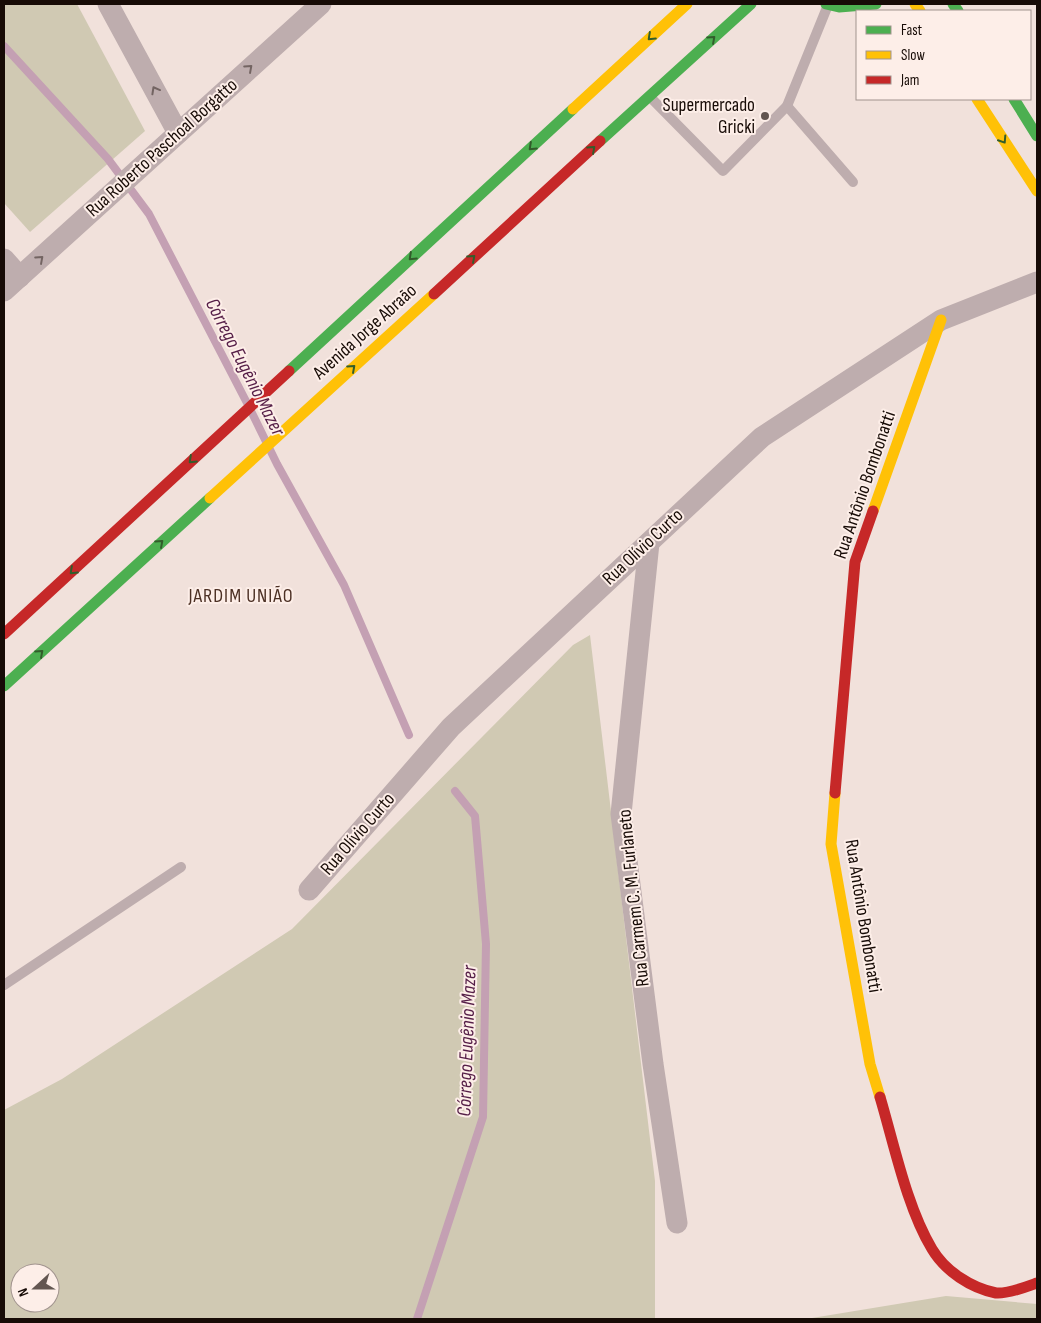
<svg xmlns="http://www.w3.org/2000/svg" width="1041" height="1323" viewBox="0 0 1041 1323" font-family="'Sofia Sans Condensed',sans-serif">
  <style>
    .green { fill: #d0c9b3; fill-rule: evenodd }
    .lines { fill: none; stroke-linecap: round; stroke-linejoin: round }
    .stream { stroke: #c4a0b3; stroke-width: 8 }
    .lane { stroke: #beadae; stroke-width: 10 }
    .street { stroke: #beadae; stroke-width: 21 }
    .fast { stroke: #4caf50; stroke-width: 11 }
    .slow { stroke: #ffc107; stroke-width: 11 }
    .jam { stroke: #c62828; stroke-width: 11 }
    .oneway { stroke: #325d2b }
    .oneway2 { stroke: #736462 }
    .poi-dot { fill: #635651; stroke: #fdeee8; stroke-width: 2 }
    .labels { text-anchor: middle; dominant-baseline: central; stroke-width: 4; stroke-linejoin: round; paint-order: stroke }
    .poi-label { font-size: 19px; fill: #170b06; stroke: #fdeee8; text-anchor: end }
    .street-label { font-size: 19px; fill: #170b06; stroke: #fdeee8 }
    .water-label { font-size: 20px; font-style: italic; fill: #551e47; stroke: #fdeee8 }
    .neighbourhood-label { font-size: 20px; letter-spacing: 1px; fill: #4c3024; stroke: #fdeee8 }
  </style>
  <rect width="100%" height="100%" fill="#f1e1db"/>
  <!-- green -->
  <g class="green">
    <polygon points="4,4 77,4 145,131 30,232 4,203"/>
    <path d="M 590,635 L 655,1181 L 655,1319 L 4,1319 L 4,1110 L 62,1079 L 292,929 L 573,645 ZM 20,1273 L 50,1273 L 50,1303 L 20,1303 Z"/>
    <polygon points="946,1296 1037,1304 1037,1319 806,1319"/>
  </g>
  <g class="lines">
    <!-- stream -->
    <g class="stream">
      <polyline points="4,46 108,159 149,214 247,403"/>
      <polyline points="252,413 277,464 344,585 409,735"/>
      <polyline points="417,1319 483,1117 486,944 475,816 455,791"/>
    </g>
    <!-- lane -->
    <g class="lane">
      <polyline points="651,98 723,171 787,106 828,5"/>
      <polyline points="787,106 853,182"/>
      <polyline points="4,985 181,867"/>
    </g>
    <!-- street -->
    <g class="street">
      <polyline points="108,4 178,133"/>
      <polyline points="4,259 20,277"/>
      <polyline points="4,291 321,4"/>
      <polyline points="649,543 621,814 653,1064 677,1223"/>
      <polyline points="309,890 451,727 762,437 941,320 1037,282"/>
    </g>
    <!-- fast -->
    <g class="fast">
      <polyline points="826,4 839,7 876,4"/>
      <polyline points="953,4 958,11"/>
      <polyline points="1014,99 1037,136"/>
      <polyline points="600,141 751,4"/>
      <polyline points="289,371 573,109"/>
      <polyline points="4,686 210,498"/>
    </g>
    <!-- slow -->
    <g class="slow">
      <polyline points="915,4 920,11"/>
      <polyline points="977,99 1037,191"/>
      <polyline points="573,109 687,4"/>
      <polyline points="210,498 434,294"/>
      <polyline points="873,511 941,320"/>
      <polyline points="835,793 831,844 870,1064 880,1097"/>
    </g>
    <!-- jam -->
    <g class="jam">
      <polyline points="434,294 600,141"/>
      <polyline points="4,634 289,371"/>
      <polyline points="835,793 855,562 873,511"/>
      <path d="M 880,1097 C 894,1144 907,1208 932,1249 C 945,1271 971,1288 996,1293 C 1008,1294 1026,1287 1037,1283"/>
    </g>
  </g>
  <!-- one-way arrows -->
  <defs><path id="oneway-chevron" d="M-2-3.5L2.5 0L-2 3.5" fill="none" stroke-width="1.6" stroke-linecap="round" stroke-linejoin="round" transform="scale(1.25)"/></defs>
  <g class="oneway">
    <use href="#oneway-chevron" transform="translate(651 37) rotate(137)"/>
    <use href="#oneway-chevron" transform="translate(712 39) rotate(-42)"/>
    <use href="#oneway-chevron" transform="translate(1003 140) rotate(57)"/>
    <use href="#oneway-chevron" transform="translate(532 147) rotate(137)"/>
    <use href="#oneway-chevron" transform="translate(592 149) rotate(-42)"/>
    <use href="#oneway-chevron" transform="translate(412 257) rotate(137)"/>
    <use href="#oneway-chevron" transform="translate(472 258) rotate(-42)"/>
    <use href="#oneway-chevron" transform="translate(352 368) rotate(-42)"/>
    <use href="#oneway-chevron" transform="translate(192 460) rotate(137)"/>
    <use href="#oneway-chevron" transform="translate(160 543) rotate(-42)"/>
    <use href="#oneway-chevron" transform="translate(73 571) rotate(137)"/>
    <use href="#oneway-chevron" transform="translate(40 653) rotate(-42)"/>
  </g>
  <g class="oneway2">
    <use href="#oneway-chevron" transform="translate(249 68) rotate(-42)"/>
    <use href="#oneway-chevron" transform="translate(155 90) rotate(-119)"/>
    <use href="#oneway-chevron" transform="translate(40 259) rotate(-42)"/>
  </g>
  <!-- markers -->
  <circle class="poi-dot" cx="765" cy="116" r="5"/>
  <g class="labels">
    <!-- poi labels -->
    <g class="poi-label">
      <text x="755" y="105">Supermercado<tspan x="755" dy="22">Gricki</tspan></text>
    </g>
    <!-- street labels -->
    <g class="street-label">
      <text transform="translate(162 148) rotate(-42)">Rua Roberto Paschoal Borgatto</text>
      <text transform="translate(365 332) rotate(-42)">Avenida Jorge Abraão</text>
      <text transform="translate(865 485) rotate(-71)">Rua Antônio Bombonatti</text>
      <text transform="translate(643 547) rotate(-43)">Rua Olívio Curto</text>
      <text transform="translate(358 834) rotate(-49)">Rua Olívio Curto</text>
      <text transform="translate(634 898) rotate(-96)">Rua Carmem C. M. Furlaneto</text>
      <text transform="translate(863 916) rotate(81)">Rua Antônio Bombonatti</text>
    </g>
    <!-- water labels -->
    <g class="water-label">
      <text transform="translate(245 367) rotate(63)">Córrego Eugênio Mazer</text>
      <text transform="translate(467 1041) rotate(-88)">Córrego Eugênio Mazer</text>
    </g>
    <!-- neighbourhood labels -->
    <g class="neighbourhood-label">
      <text x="241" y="596">JARDIM UNIÃO</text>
    </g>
  </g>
  <!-- border -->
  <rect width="1041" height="1323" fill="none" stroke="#170b06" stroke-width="10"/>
  <!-- legend -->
  <rect x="856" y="10" width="175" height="90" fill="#fdeee8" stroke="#a1938e"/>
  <rect x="866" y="26" width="25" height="8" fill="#4caf50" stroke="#a1938e"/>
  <text x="901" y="35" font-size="15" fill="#170b06">Fast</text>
  <rect x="866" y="51" width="25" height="8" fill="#ffc107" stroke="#a1938e"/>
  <text x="901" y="60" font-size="15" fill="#170b06">Slow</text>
  <rect x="866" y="76" width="25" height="8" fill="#c62828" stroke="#a1938e"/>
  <text x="901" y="85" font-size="15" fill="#170b06">Jam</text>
  <!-- north arrow -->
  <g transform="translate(35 1288) rotate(249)"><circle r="24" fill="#fdeee8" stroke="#a1938e"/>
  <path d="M0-4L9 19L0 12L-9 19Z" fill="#635651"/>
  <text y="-8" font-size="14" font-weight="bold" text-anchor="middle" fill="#170b06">N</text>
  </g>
</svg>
